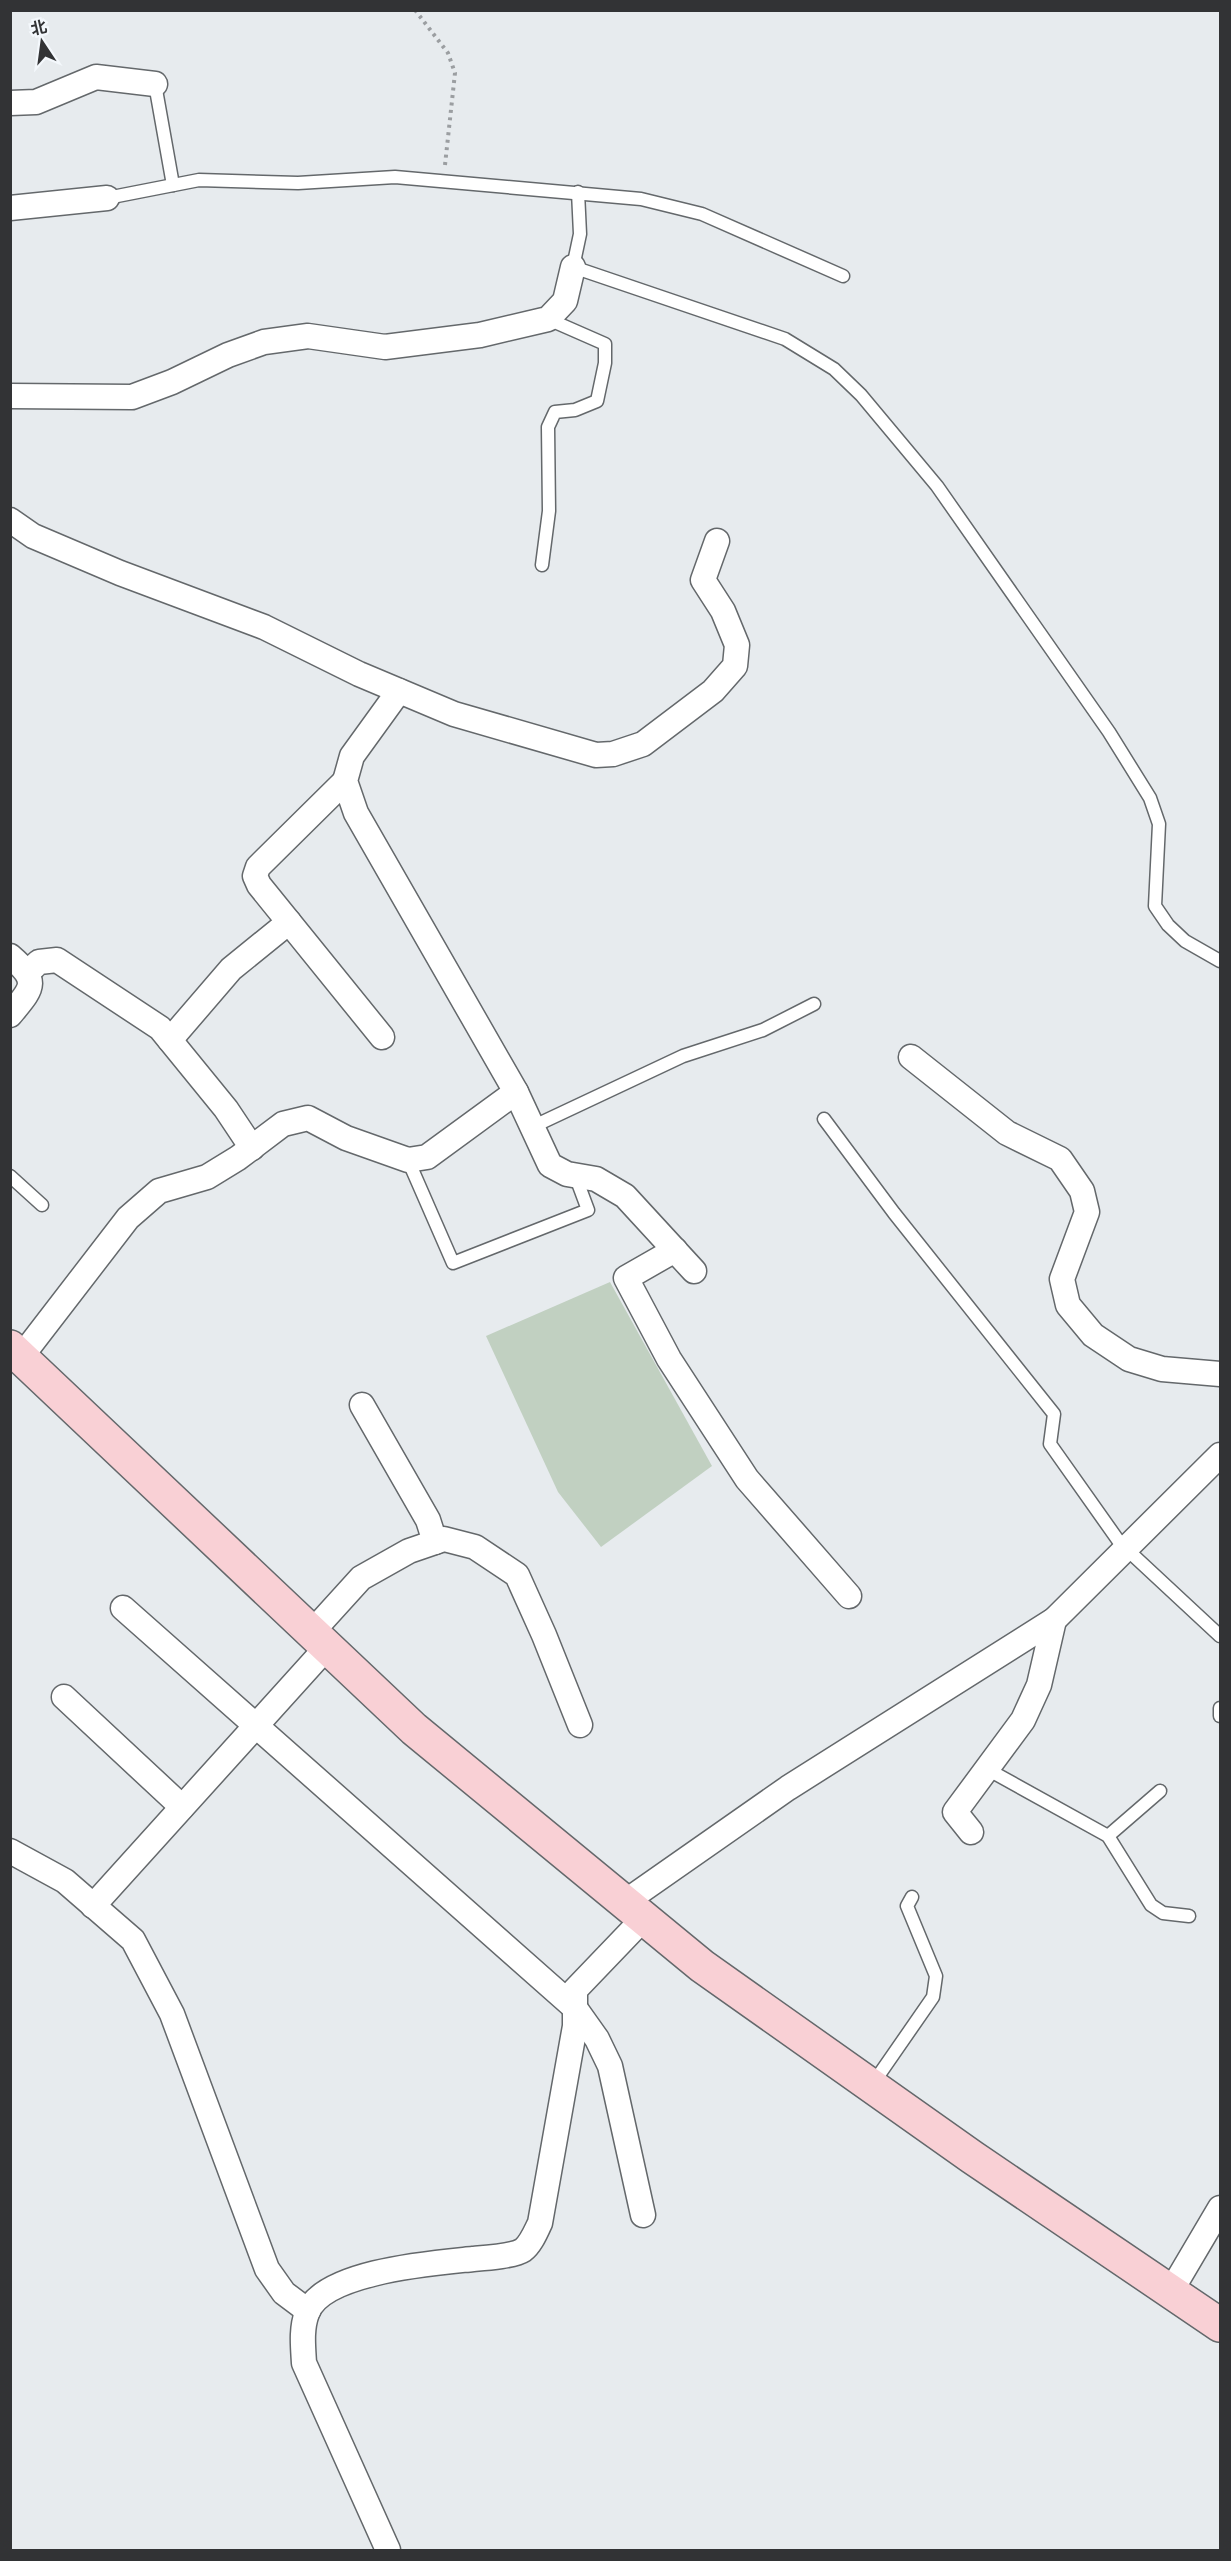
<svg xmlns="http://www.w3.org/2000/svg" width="1231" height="2561" viewBox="0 0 1231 2561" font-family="'PT Serif','Noto Sans SC',serif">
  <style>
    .green { fill: #c1d0c1 }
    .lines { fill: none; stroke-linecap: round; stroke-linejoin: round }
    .lane-casing { stroke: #64686b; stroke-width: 15 }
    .street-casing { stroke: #64686b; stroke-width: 27 }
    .secondary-casing { stroke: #64686b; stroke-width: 36 }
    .path { stroke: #9b9ea1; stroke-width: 4; stroke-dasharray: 3 4.5; stroke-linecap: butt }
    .lane { stroke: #fff; stroke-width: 12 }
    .street { stroke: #fff; stroke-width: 24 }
    .secondary { stroke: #f9d0d5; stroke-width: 33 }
  </style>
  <rect width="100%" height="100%" fill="#e7ebee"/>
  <!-- green -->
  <polygon class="green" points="610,1282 712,1466 601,1547 558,1492 486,1336"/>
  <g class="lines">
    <!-- lane casing -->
    <g class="lane-casing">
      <g id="lane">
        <polyline points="155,84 173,185"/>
        <polyline points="578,192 580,234 573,267 785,339 834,369 861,395 937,486 1109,732 1150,798 1159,824 1155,906 1168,925 1185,941 1220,961"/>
        <polyline points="107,198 199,180 298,183 395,177 641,199 702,214 843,276"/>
        <polyline points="542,565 549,511 548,427 555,412 575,410 597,401 605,363 605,344 548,319"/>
        <polyline points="824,1119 894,1213 1054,1414 1050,1444 1120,1543 1220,1636"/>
        <polyline points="532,1127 683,1056 763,1030 814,1004"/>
        <polyline points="408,1160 453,1263 588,1210 575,1175"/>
        <polyline points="10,1176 42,1205"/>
        <polyline points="1220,1708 1220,1716"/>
        <polyline points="987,1769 1108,1836 1151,1905 1163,1913 1189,1916"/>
        <polyline points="1108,1836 1160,1791"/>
        <polyline points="872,2085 933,1997 936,1976 907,1906 912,1897"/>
      </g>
    </g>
    <!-- street casing -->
    <g class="street-casing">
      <g id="street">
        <polyline points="10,103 36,102 96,77 155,84"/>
        <polyline points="10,208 107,198"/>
        <polyline points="10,396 132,397 172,382 228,355 264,342 308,336 385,347 480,335 548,319 565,301 573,267"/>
        <polyline points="10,520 33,536 120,573 264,627 359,674 454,714 596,755 613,754 643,744 713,691 735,666 737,645 723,611 703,580 717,541"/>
        <polyline points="399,691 352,756 345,781 356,813 516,1092 550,1165 567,1174 596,1179 625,1196 694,1271"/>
        <polyline points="345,781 258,867 255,876 259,885 382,1037"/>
        <path d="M 10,956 C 40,982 33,987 10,1015"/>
        <polyline points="28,972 39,962 57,960 160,1028 226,1109 252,1148"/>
        <polyline points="170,1040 231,969 289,922"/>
        <polyline points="911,1057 1007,1133 1060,1159 1082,1191 1087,1212 1062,1279 1068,1305 1093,1335 1129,1359 1162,1369 1220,1374"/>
        <polyline points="675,1250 626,1278 669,1359 747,1479 849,1596"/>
        <polyline points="21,1357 128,1218 159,1191 207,1177 238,1158 283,1124 308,1118 346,1138 408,1160 427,1157 516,1092"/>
        <polyline points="362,1405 428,1520 435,1542"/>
        <polyline points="123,1608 575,2008 597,2039 610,2066 643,2215"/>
        <polyline points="312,1632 361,1578 409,1551 444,1539 475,1547 517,1575 544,1635 580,1725"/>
        <polyline points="64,1697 182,1807"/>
        <polyline points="971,1832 955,1812 1023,1720 1039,1685 1054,1620"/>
        <polyline points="10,1851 65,1881 133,1940 172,2014 267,2269 284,2293 308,2311"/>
        <polyline points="625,1902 788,1788 1054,1620 1220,1455"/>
        <polyline points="93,1906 327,1647"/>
        <polyline points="1171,2291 1220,2208"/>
        <path d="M 388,2550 L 304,2363 C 303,2346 301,2329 307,2313 C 323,2271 435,2263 473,2259 C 485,2258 514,2256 523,2250 C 531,2244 536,2231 540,2223 L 575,2026 L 575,1990 L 644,1918"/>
      </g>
    </g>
    <!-- secondary casing -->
    <g class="secondary-casing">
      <polyline id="secondary" points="10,1347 414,1729 702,1966 972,2157 1220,2325"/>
    </g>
    <!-- path -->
    <polyline class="path" points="415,10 448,53 455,73 445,165"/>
    <!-- lane -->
    <use href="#lane" class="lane"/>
    <!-- street -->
    <use href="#street" class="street"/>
    <!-- secondary -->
    <use href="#secondary" class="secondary"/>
  </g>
  <!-- border -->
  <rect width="1231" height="2561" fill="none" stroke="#323335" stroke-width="24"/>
  <!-- north arrow -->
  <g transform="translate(42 42) rotate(347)" stroke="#f4f8fc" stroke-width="4.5" paint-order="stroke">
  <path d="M0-4.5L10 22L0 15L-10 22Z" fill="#323335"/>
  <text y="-9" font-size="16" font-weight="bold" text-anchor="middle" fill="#323335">北</text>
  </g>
</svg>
